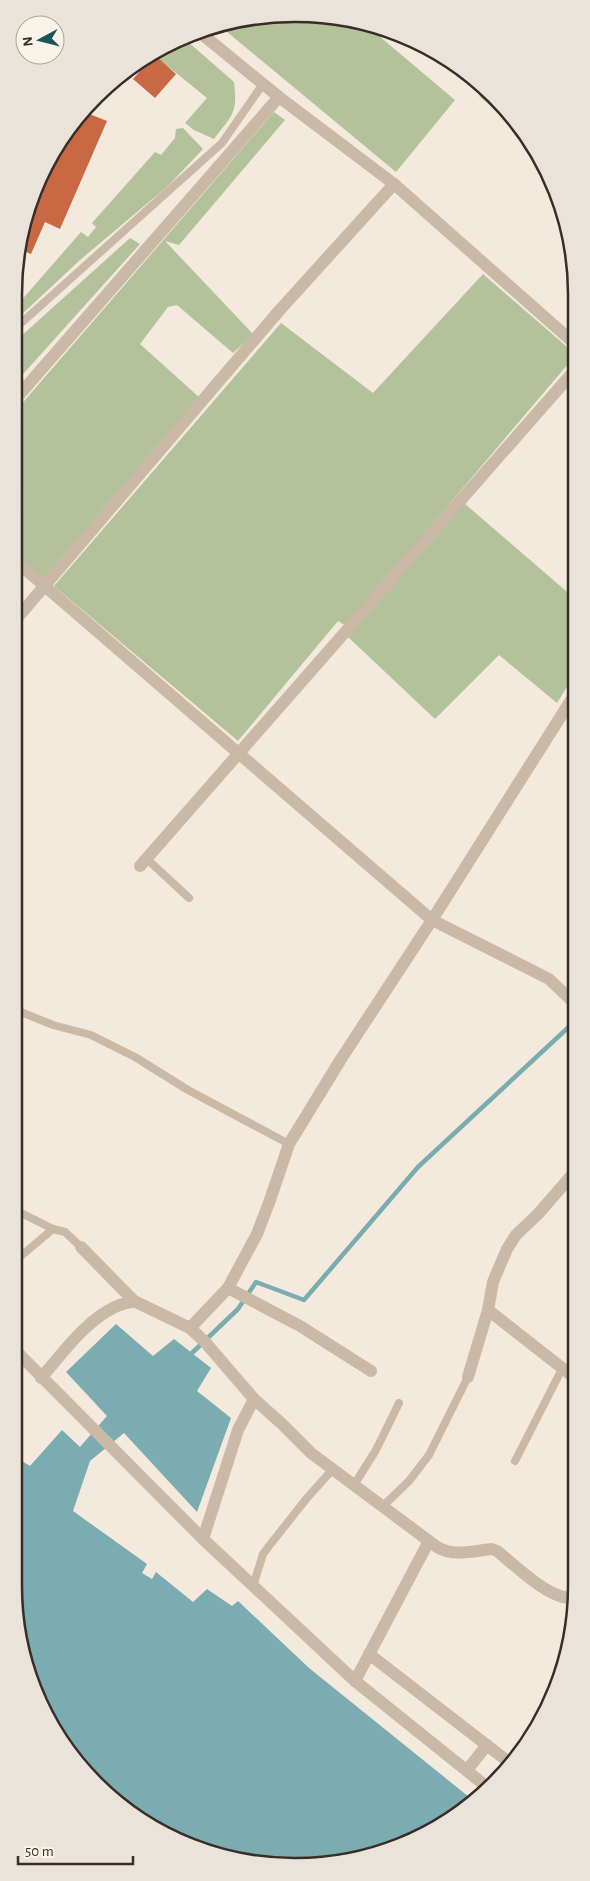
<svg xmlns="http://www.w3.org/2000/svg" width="590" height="1881" viewBox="0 0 590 1881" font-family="'Alegreya Sans',sans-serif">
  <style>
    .green { fill: #b3c29b }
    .water { fill: #7aacb1 }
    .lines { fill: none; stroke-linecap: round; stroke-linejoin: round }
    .stream { stroke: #7aacb1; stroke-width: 4.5 }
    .building { fill: #c96943 }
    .service { stroke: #cbb9a7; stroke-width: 8 }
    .minor { stroke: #cbb9a7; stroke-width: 12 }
    .tertiary { stroke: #cbb9a7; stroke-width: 12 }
    .rim { fill: none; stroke: #382d28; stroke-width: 2.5 }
  </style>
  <rect width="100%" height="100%" fill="#f3e9dc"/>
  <!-- green -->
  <g class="green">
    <polygon points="240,19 350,19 366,25 455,100 396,172 221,27"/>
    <path d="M 187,41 L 234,82 C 238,114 232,115 214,139 L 194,130 L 185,123 L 207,98 L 154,55 Z"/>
    <polygon points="484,91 506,109 522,133 479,96"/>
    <polygon points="274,112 285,120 179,245 165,241 253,334 233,353 177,305 168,307 140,344 200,398 44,579 18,556 19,407"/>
    <polygon points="183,128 203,149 168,186 80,260 19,317 19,303 81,232 88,237 96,227 92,223 155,152 161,155 175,138 176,129"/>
    <polygon points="130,238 140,244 24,373 19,373 19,338"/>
    <polygon points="483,274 574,353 574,357 346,626 338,621 238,741 54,586 281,323 373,393"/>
    <polygon points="464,503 573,597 573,677 557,703 499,655 435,719 348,637"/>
  </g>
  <!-- water -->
  <polygon class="water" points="116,1324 153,1356 174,1339 211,1368 197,1391 231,1418 197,1512 124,1433 90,1461 73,1511 147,1564 142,1573 152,1579 156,1572 193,1602 207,1589 232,1606 238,1601 309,1668 474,1801 466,1809 368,1858 259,1865 170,1838 84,1772 35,1693 14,1586 14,1456 30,1466 62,1430 80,1447 107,1416 66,1372"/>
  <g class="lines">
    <!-- stream -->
    <polyline class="stream" points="192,1353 238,1309 256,1282 304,1300 418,1167 572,1024"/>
  </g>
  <!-- building -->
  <g class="building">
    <polygon points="155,55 176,74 155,98 133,79"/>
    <polygon points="87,113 107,121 60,229 45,222 31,254 19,249 19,240 61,139"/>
  </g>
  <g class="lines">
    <!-- service -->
    <g class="service">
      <polyline points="19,325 222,143 263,84"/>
      <polyline points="147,859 189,898"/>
      <polyline points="16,1010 53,1025 91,1035 135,1057 188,1090 289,1144"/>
      <polyline points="15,1210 53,1229 65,1232 81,1247"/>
      <polyline points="15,1261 53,1229"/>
      <polyline points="515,1461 562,1369"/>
      <polyline points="354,1485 376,1450 399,1403"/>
      <polyline points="383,1506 409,1481 429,1455 468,1377"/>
      <polyline points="253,1586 263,1554 269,1546 307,1498 332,1470"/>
    </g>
    <!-- minor -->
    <g class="minor">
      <polyline points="203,35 279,97 394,184 574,343"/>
      <polyline points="19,395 279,97"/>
      <polyline points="18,563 432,920 549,979 572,1001"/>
      <polyline points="18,617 278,312 394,184"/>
      <polyline points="140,866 574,371"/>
      <path d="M 81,1247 L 134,1301 L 190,1328 L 205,1342 L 254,1399 L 282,1424 L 311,1453 L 437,1547 C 454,1557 473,1551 492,1549 L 497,1551 C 515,1565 547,1598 571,1598"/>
      <polyline points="228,1288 300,1326 371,1371"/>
      <polyline points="488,1310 571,1375"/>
      <polyline points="190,1328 228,1288 257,1234 270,1200 289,1144 341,1059 432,920 573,697"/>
      <polyline points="468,1377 488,1310 493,1282 507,1249 516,1235 538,1214 572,1175"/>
      <path d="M 41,1378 C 63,1353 85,1321 115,1307 C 121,1304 128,1303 134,1301"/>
      <polyline points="203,1539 238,1430 254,1399"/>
      <polyline points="369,1654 510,1763"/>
      <polyline points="355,1681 429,1541"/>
      <polyline points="467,1770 487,1745"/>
    </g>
    <!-- tertiary -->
    <polyline class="tertiary" points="15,1350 203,1539 355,1681 487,1787"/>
  </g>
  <!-- crop -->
  <path d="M0 0H590V1881H0ZM294 22H296A272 272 0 0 1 568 294V1586A272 272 0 0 1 296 1858H294A272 272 0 0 1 22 1586V294A272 272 0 0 1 294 22Z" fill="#eae3d9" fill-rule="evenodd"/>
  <path class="rim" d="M294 22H296A272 272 0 0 1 568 294V1586A272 272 0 0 1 296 1858H294A272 272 0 0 1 22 1586V294A272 272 0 0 1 294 22Z"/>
  <!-- north arrow -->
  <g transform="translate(40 40) rotate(263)"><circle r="24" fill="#faf3e8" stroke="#aca49b"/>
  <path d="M0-4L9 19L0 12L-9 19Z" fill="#1c545a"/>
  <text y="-8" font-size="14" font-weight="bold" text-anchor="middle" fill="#382d28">N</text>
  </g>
  <!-- scale -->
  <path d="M18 1856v8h115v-8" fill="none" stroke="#382d28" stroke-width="2.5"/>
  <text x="25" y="1856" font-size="15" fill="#382d28" stroke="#faf3e8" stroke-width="4" paint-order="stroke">50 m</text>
</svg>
